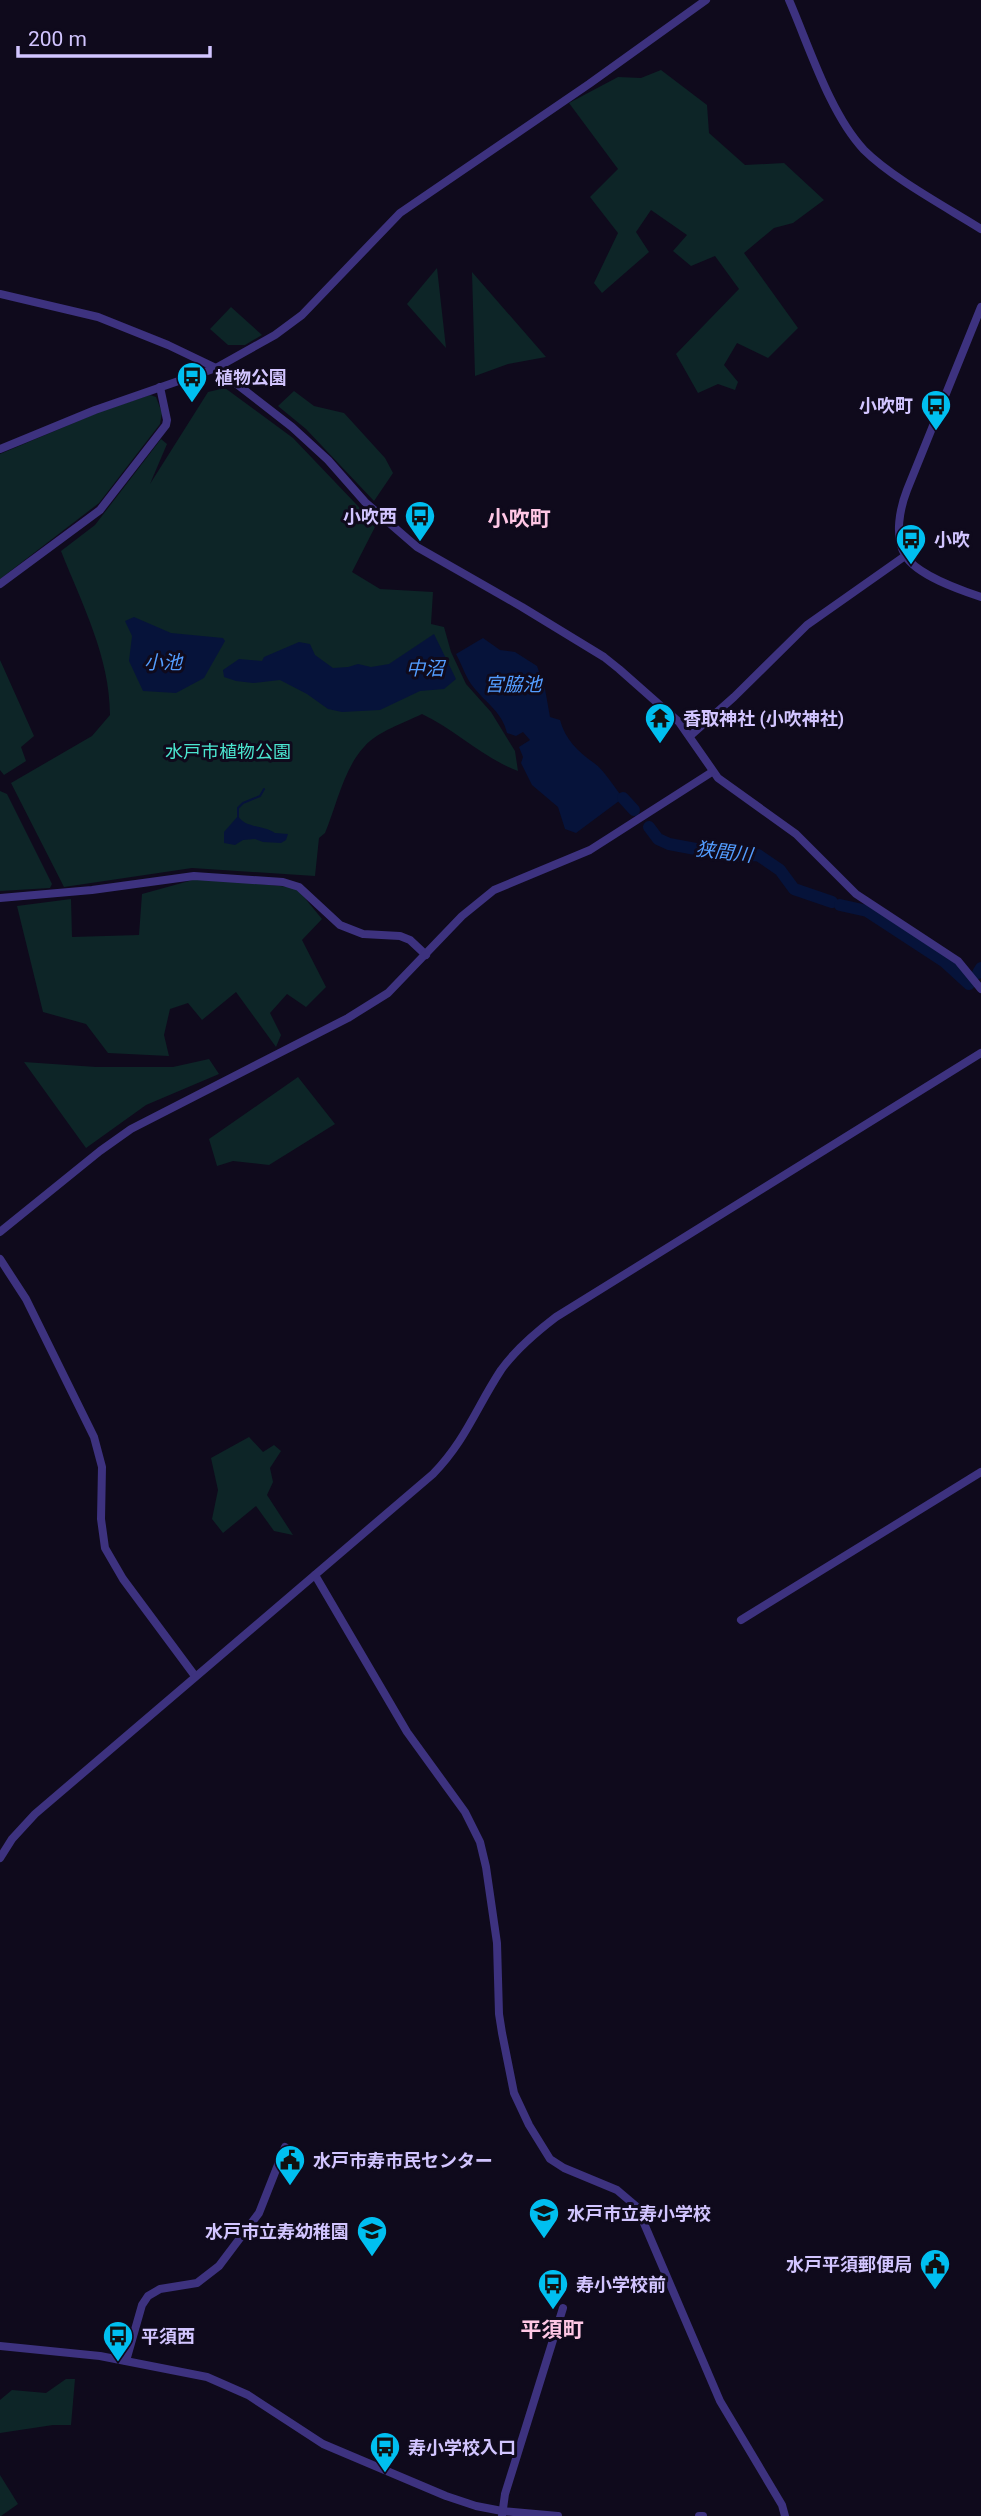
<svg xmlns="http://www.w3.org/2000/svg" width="981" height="2516" viewBox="0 0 981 2516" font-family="Roboto,'Noto Sans JP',sans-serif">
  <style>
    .green { fill: #0d2527 }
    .water { fill: #06133a }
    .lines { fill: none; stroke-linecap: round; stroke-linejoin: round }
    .stream { stroke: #06133a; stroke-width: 2 }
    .river { stroke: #06133a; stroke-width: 12 }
    .minor { stroke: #3d327f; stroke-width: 8 }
    .labels { text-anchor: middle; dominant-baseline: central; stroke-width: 6; stroke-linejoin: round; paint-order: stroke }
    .poi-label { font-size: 18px; font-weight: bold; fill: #d2c5ff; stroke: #0f0a1c; text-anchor: start }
    .park-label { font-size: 18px; fill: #4be5cf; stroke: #0f0a1c }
    .water-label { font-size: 19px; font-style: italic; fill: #539dff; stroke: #0f0a1c }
    .quarter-label { font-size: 21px; font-weight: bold; fill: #ffc7e5; stroke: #0f0a1c }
  </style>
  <rect width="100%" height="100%" fill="#0f0a1c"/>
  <!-- green -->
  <g class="green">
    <polygon points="661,70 707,105 709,133 745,165 784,163 824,200 793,223 774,228 744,253 798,328 768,358 737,343 724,365 738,382 735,390 718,384 698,393 676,354 739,289 715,256 691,266 673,251 687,235 651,210 636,232 649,252 602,293 594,283 618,233 590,197 618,169 569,103 618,77 641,78"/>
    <polygon points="437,268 446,348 407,304"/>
    <polygon points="472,272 546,357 508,364 475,376"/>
    <polygon points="231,307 262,335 245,345 228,345 210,329"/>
    <path d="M 225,388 L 293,438 L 376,525 L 352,572 L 380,589 L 433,592 L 431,624 L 444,627 L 451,652 L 466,684 L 491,712 L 515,751 L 518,771 C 483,758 456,730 422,714 C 404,723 378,731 364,747 C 344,768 336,807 325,833 L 319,838 L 315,876 L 192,868 L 64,887 L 11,783 L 92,736 L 110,715 C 110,657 82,604 61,551 L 95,525 L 161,439 L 167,444 L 150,484 L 208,392 Z"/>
    <polygon points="294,391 314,406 344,413 385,458 393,473 374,501 306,429 278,406"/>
    <polygon points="150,395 156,397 162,413 160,424 99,503 0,579 0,454 102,411"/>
    <polygon points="0,660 34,736 21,747 26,761 4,775 0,770"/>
    <polygon points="0,791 7,794 52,884 50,888 0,891"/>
    <polygon points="200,878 290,887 299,891 322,919 302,940 326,987 306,1007 287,994 270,1013 281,1035 276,1047 236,992 202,1020 188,1003 170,1009 164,1035 169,1056 108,1053 86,1024 43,1012 17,906 71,899 72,937 139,935 142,894"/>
    <polygon points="209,1059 219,1074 146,1105 86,1148 24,1062 96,1067 173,1067"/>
    <polygon points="298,1077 335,1124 269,1165 233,1161 217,1166 209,1139"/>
    <polygon points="249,1437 263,1452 274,1445 281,1451 270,1468 273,1482 267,1495 293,1535 274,1531 256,1506 223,1533 212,1519 218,1490 211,1458"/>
    <polygon points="66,2379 75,2379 71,2425 53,2425 0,2433 0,2400 12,2390 46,2393"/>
    <polygon points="0,2475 18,2504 1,2516 0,2516"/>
  </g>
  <!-- water -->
  <g class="water">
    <polygon points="134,617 171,633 223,638 225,641 204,678 176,693 143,691 129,661 132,636 125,621"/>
    <polygon points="434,634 456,679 444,689 420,691 380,710 342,712 328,709 307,694 280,680 253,683 236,681 224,677 223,670 239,659 262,661 264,657 299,642 310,644 315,655 333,668 348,667 358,664 371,667 389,664"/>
    <path d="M 483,638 L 500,650 L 515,652 L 537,666 L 545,689 L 550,717 L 560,720 C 565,739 578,752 594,763 C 605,771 614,787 623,798 L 576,833 L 565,829 L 558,807 L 532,785 L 521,763 L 523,757 L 519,747 L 530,740 L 523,732 L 516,736 L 507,733 C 502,711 484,702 471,684 C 465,675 461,663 456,654 Z"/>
    <path d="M 238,816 C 245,828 263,825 275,833 L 288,834 L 286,840 L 281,843 L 263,842 L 255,839 L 243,840 L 235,845 L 224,843 L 224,832 Z"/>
  </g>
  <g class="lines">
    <!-- stream -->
    <polyline class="stream" points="238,816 238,808 243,803 260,796 264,789"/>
    <!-- river -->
    <g class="river">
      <polyline points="623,798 634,810"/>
      <polyline points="649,827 658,839 669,844 733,856 758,855 780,870 794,889 832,902"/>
      <polyline points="840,905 867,911 945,962 969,984 971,981"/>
      <polyline points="978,973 981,968"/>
    </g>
    <!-- minor -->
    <g class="minor">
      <path d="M 789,0 C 809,46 830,114 864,150 C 892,178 946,207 981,229"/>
      <polyline points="0,294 98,317 168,345 216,368 292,427 328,460 365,502 417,547 522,607 604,657 619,669 679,722 718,778 796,834 856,894 958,961 981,989"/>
      <path d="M 981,307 L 907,490 C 900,508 894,536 905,555 C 916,575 960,590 981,597"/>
      <polyline points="0,449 95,410 216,368 275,335 302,315 400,213 589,84 706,0"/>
      <polyline points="0,584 100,510 166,425 167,420 160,387"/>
      <polyline points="690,736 734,697 807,625 905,556"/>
      <polyline points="0,898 92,890 194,876 283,882 299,887 340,925 363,934 400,936 410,940 426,955"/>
      <polyline points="0,1232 100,1151 131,1129 348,1018 388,993 462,916 494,890 590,850 712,772"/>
      <polyline points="0,1259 26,1299 94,1437 102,1467 101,1519 105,1548 123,1579 195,1676"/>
      <polyline points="315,1575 407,1732 465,1812 480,1842 486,1867 497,1943 499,2014 502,2033 514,2093 529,2125 550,2159 564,2168 617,2190 637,2207 720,2401 782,2505 785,2516"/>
      <polyline points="741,1620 981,1472"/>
      <path d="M 0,1858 L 12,1839 L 35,1814 L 433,1474 C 466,1440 476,1408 501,1370 C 516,1349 535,1333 556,1317 L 981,1053"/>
      <polyline points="0,2346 100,2356 207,2377 248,2395 323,2444 446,2496 476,2506 502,2511 558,2516"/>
      <polyline points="126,2361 142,2305 148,2296 160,2289 197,2283 219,2266 259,2213 285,2147"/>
      <polyline points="502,2516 505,2494 563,2308"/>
      <polyline points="699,2516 703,2516"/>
    </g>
  </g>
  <!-- icons -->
  <defs>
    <g id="bus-pin" transform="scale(1.575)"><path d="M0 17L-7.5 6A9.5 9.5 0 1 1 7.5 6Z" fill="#00bff0" stroke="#0f0a1c"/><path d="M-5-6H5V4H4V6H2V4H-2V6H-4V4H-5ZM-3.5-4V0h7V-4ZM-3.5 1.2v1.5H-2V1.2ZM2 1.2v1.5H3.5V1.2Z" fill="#111"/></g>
    <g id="temple-pin" transform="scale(1.575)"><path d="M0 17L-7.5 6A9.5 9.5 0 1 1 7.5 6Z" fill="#00bff0" stroke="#0f0a1c"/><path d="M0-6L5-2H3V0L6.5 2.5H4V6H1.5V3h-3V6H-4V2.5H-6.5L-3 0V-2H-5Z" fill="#111"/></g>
    <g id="civic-pin" transform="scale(1.575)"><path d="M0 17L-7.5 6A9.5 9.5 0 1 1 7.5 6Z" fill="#00bff0" stroke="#0f0a1c"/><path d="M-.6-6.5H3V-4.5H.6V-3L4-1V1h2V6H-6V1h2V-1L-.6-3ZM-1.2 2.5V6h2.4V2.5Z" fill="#111"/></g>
    <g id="school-pin" transform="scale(1.575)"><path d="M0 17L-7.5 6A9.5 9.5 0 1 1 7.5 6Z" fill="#00bff0" stroke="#0f0a1c"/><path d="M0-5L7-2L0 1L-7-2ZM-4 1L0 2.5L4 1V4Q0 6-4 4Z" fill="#111"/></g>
  </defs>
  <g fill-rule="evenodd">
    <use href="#bus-pin" x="192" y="377"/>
    <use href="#bus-pin" x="936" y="405"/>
    <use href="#bus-pin" x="420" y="516"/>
    <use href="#bus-pin" x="911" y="539"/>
    <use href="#temple-pin" x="660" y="718"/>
    <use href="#civic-pin" x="290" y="2160"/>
    <use href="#school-pin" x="544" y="2213"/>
    <use href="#school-pin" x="372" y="2231"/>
    <use href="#civic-pin" x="935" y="2264"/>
    <use href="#bus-pin" x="553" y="2284"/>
    <use href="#bus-pin" x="118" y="2336"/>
    <use href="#bus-pin" x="385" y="2447"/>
  </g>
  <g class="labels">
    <!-- poi labels -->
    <g class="poi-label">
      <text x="215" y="377">植物公園</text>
      <text x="913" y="405" text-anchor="end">小吹町</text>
      <text x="397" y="516" text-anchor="end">小吹西</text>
      <text x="934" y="539">小吹</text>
      <text x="683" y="718">香取神社 (小吹神社)</text>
      <text x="313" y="2160">水戸市寿市民センター</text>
      <text x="567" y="2213">水戸市立寿小学校</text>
      <text x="349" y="2231" text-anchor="end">水戸市立寿幼稚園</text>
      <text x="912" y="2264" text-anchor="end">水戸平須郵便局</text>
      <text x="576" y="2284">寿小学校前</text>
      <text x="141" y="2336">平須西</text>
      <text x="408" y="2447">寿小学校入口</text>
    </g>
    <!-- park labels -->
    <g class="park-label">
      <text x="228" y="751">水戸市植物公園</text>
    </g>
    <!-- water labels -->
    <g class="water-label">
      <text x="163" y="662">小池</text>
      <text x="425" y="668">中沼</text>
      <text x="513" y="684">宮脇池</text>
      <text transform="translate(724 852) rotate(7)">狭間川</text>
    </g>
    <!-- quarter labels -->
    <g class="quarter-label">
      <text x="519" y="519">小吹町</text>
      <text x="552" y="2330">平須町</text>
    </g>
  </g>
  <!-- scale -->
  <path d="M18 46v10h192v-10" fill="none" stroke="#d2c5ff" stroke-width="3.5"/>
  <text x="28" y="46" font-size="21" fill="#d2c5ff" stroke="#0f0a1c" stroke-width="5" paint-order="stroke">200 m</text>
</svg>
